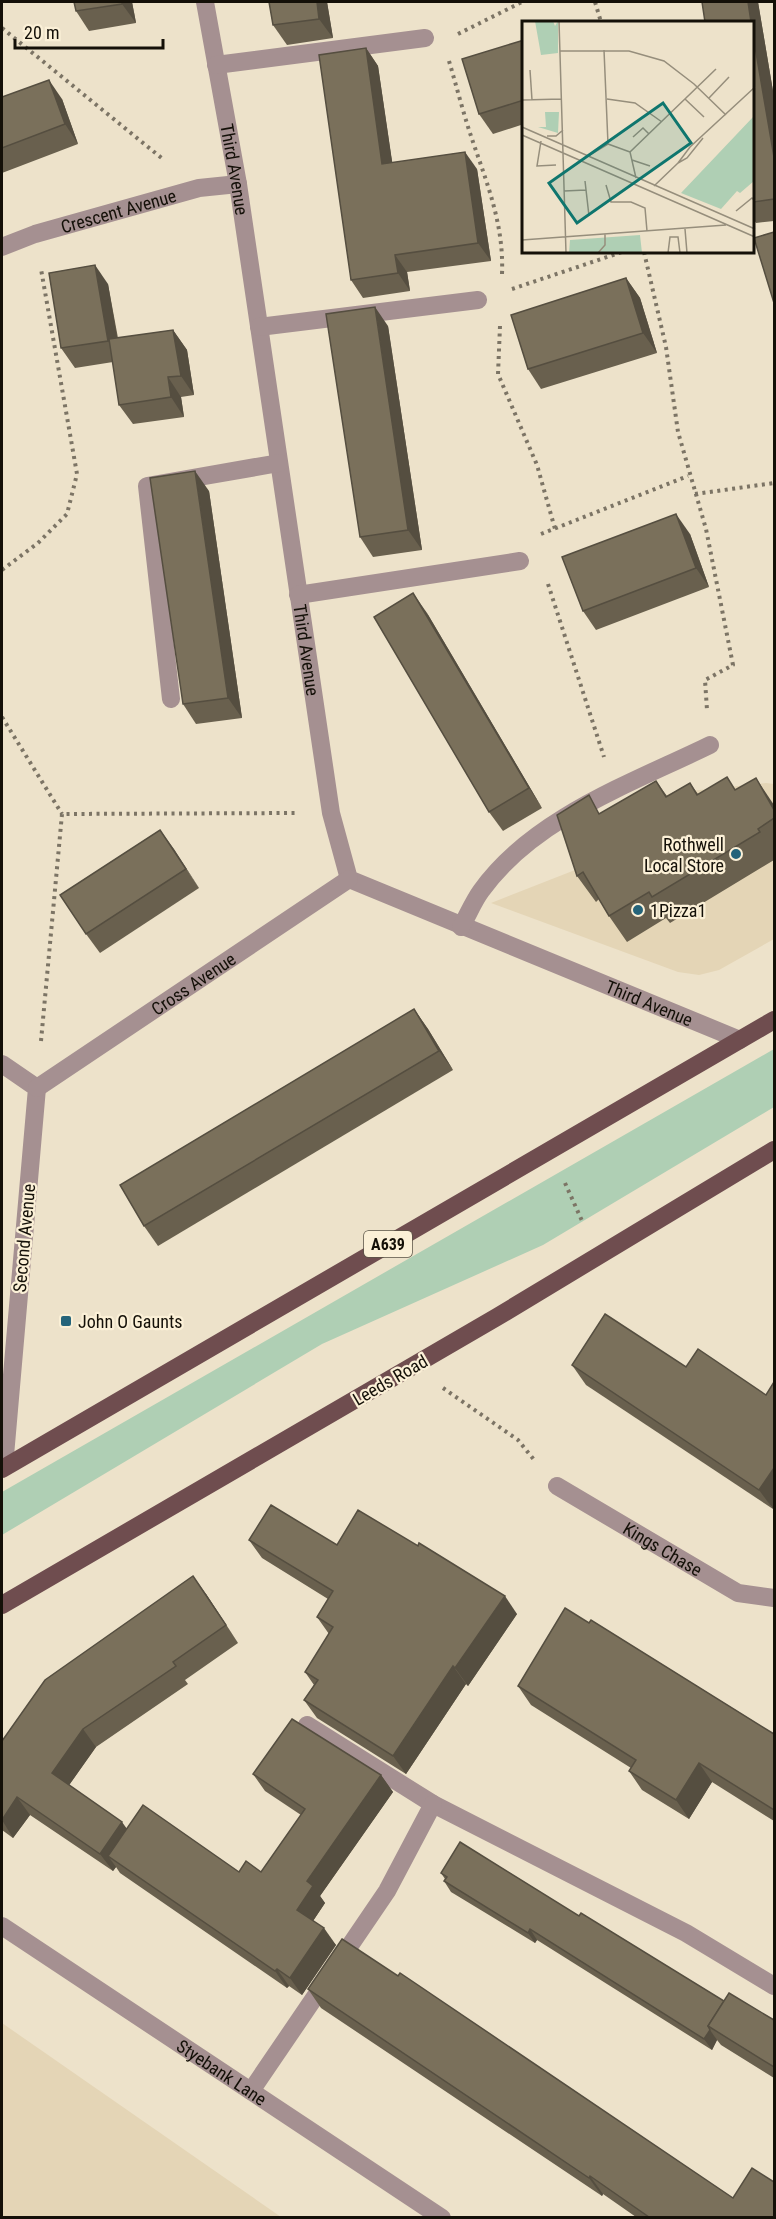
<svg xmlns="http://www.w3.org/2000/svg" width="776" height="2219" viewBox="0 0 776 2219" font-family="'Roboto Condensed',sans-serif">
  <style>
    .built { fill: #e4d5b6 }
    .green { fill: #afcfb4 }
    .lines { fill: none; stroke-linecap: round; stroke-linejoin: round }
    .path { stroke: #7c7465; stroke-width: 4; stroke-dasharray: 3 4.5; stroke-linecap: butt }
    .minor { stroke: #a59091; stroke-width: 18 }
    .major { stroke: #6f4d4f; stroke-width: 18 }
    .wall { fill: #69604e }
    .shaded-wall { fill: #554e40 }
    .building { fill: #7a705b; stroke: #554e40; stroke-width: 1.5 }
    .poi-dot { fill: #25647a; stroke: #fbf0d7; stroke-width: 2 }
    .labels { text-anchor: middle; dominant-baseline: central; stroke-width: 4.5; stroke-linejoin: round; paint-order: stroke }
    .shield { fill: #fbf0d7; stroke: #595346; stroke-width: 1.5 }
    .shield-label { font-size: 16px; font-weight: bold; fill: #141008 }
    .street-label { font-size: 18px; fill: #141008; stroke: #fbf0d7 }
    .poi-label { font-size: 18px; fill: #141008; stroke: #fbf0d7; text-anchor: start }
    .inset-road { fill: none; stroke: #968e7c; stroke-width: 1.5 }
    .view { fill: #0f766e; fill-opacity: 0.15; stroke: #0f766e; stroke-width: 3 }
    .inset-edge { fill: none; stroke: #141008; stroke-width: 3 }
  </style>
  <rect width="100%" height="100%" fill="#ede2ca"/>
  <!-- built -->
  <g class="built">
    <polygon points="766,783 774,784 774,939 719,970 699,975 678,972 491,903 575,870 567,838 671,793"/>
    <polygon points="2,2023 281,2217 2,2217"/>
  </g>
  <!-- green -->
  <polygon class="green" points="774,1049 774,1107 543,1245 322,1344 2,1535 2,1492"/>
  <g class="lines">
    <!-- path -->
    <g class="path">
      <polyline points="595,2 601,22"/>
      <polyline points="2,28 164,160"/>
      <polyline points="458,34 522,2"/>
      <path d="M 449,61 C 457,88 464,116 473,142 C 488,186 504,226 502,274"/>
      <polyline points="644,252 666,347 678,432 706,529 733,665 705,680 707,710"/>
      <polyline points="512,289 622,252"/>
      <polyline points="500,326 498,374 537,465 555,529"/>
      <polyline points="695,494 774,483"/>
      <polyline points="541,534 688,476"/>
      <polyline points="2,570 38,543 67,514 77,474 41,269"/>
      <polyline points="548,584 604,757"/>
      <polyline points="2,717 62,814"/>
      <polyline points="41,1041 62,814 297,813"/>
      <polyline points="565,1183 583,1223"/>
      <polyline points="443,1388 518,1440 535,1461"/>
    </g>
    <!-- minor -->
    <g class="minor">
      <path id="s1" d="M 205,2 L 238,184 L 331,813 L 349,879 L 740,1040"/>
      <polyline points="216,65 425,38"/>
      <path id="s2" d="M 2,247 L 35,234 L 199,188 L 238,184"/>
      <polyline points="259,327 478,300"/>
      <polyline points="298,595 520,561"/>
      <polyline points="171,699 147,486 279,463"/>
      <path d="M 461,927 C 468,915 473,902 481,891 C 533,818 632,783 710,745"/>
      <polyline points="2,1064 37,1088 4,1467"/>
      <path id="s3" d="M 37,1088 L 349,879"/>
      <path id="s4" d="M 557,1486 L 738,1593 L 774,1598"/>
      <polyline points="307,1725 433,1804 686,1933 774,1986"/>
      <path id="s5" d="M 2,1926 L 442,2218"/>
      <polyline points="251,2091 387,1891 433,1804"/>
    </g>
    <!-- major -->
    <g class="major">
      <polyline points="2,1469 774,1020"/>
      <polyline points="2,1605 497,1317 774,1150"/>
    </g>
  </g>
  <!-- wall -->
  <g class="wall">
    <polygon points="132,2 136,23 89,31 76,11"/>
    <polygon points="269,2 327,2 333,38 287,45 273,25"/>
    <polygon points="702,2 758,2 774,97 774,221 756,223 753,219 753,22"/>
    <polygon points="524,40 524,124 493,134 479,114"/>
    <polygon points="366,48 378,66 392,162 477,169 491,261 407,272 410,291 363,298 351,280"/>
    <polygon points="2,97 62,99 78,144 2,173"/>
    <polygon points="626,278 640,298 657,353 541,389 528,369"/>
    <polygon points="108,284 118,338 173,330 187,350 194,395 181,397 184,417 133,424 119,405 113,362 75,368 61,348"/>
    <polygon points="388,326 422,550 373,557 360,537"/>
    <polygon points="209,491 242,718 196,724 183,704"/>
    <polygon points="690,534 709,587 596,630 583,611"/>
    <polygon points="427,613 542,808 503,831 489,812"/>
    <polygon points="656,781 667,796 690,783 698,794 736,790 774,805 774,860 670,923 666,918 627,942 609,916 599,899 596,902 577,876 601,813"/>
    <polygon points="160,830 199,888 100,953 86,934"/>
    <polygon points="414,1009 428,1029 453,1070 158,1246 144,1226"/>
    <polygon points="572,1365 686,1367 773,1509 586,1385"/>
    <polygon points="249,1540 337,1545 517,1614 468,1686 466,1684 406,1774 317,1718 304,1700 314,1685 305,1672 329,1634 317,1617 328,1599 262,1558"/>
    <polygon points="206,1594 238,1643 185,1680 188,1684 96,1747 69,1785 127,1829 239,1872 261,1872 301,1815 265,1791 253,1774 381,1775 393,1792 320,1896 325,1903 313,1921 336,1945 302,1995 289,1986 287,1988 120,1873 116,1867 113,1871 30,1815 13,1838 2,1830 2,1741"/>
    <polygon points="518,1686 774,1734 774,1821 712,1782 689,1819 642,1790 629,1771 631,1768 531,1705"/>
    <polygon points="441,1873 579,1916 724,2001 774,2020 774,2078 721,2045 717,2040 712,2050 537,1940 535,1943 451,1892 444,1881 445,1879"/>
    <polygon points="308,1989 733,2198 774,2217 636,2217 603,2194 602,2196 321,2008"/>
  </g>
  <!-- shaded-wall -->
  <g class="shaded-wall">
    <polygon points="122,2 132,2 136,23 122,4"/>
    <polygon points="317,2 327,2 333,38 319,19"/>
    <polygon points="748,2 758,2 774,97 774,157 753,35 753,22 751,22"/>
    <polygon points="366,48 378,66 395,181 382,164"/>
    <polygon points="49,80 62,99 78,144 65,124"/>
    <polygon points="465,152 477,169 491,261 478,243"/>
    <polygon points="395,255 407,272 410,291 398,273"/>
    <polygon points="95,265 108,284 121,360 108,341"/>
    <polygon points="626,278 640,298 657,353 643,333"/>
    <polygon points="375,307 388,326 422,550 408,530"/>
    <polygon points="173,330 187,350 194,395 181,376"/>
    <polygon points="168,377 181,397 184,417 171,397"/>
    <polygon points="195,471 209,491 242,718 228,698"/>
    <polygon points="676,514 690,534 709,587 696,568"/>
    <polygon points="413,593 427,613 542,808 529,788"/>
    <polygon points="756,778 774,805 774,810"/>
    <polygon points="160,830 174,849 199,888 186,869"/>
    <polygon points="414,1009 428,1029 453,1070 439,1051"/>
    <polygon points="774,1468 774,1507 773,1509 759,1490"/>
    <polygon points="193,1576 206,1594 238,1643 226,1625"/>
    <polygon points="505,1596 517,1614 468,1686 455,1668"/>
    <polygon points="453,1666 466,1684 406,1774 393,1756"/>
    <polygon points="83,1729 96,1747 65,1791 52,1773"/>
    <polygon points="699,1763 712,1782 689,1819 676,1800"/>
    <polygon points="381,1775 393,1792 320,1896 325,1903 309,1927 297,1910 307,1881"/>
    <polygon points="17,1797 30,1815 13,1838 2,1820"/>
    <polygon points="122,1822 135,1840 108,1856 116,1867 113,1871 100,1854"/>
    <polygon points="324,1928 336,1945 302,1995 290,1978"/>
    <polygon points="530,1929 537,1940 535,1943 528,1933"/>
    <polygon points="277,1969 289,1986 287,1988 275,1971"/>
    <polygon points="710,2030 717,2040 712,2050 704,2039"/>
    <polygon points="590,2176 603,2194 602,2196 589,2178"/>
  </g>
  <!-- building -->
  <g class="building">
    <polygon points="74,2 122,2 122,4 76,11"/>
    <polygon points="269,2 317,2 319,19 273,25"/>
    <polygon points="702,2 748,2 751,22 705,22"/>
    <polygon points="753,35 774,157 774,199 753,202"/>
    <polygon points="524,40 524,100 479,114 462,59"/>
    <polygon points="366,48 382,164 465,152 478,243 395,255 398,273 351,280 319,55"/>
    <polygon points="49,80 65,124 2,148 2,97"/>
    <polygon points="774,232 774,303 754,238"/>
    <polygon points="95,265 108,341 61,348 49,273"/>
    <polygon points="626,278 643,333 528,369 511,315"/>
    <polygon points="375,307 408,530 360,537 326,314"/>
    <polygon points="173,330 181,376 168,377 171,397 119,405 109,339"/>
    <polygon points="195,471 228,698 183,704 150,478"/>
    <polygon points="676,514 696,568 583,611 562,557"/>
    <polygon points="413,593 529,788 489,812 374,617"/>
    <polygon points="727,777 735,790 756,778 774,810 774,818 758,829 760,832 652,897 649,892 609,916 583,872 577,876 557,815 589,795 599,814 656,781 666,797 690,783 697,795"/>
    <polygon points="160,830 186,869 86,934 60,895"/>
    <polygon points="414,1009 439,1051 144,1226 120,1185"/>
    <polygon points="605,1314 686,1367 698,1349 766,1395 774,1382 774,1468 759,1490 572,1365"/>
    <polygon points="271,1505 337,1545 358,1510 418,1546 419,1543 505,1596 455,1668 453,1666 393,1756 304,1700 318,1680 305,1672 333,1627 317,1617 333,1591 249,1540"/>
    <polygon points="193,1576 226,1625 173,1662 176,1666 83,1729 52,1773 122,1822 100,1854 17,1797 2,1820 2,1741 45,1680"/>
    <polygon points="565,1608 589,1623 591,1620 774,1734 774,1810 699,1763 676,1800 629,1771 636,1760 518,1686"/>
    <polygon points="292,1719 381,1775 307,1881 313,1886 297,1910 324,1928 290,1978 277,1969 275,1971 108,1856 143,1805 239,1872 246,1861 261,1872 305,1809 253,1774"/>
    <polygon points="460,1842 579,1916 581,1913 724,2001 708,2026 710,2030 704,2039 530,1929 528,1933 444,1881 447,1877 441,1873"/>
    <polygon points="342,1939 398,1976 400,1973 733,2198 752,2168 774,2182 774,2217 649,2217 590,2176 589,2178 308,1989"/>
    <polygon points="729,1993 774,2020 774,2067 708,2026"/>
  </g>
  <!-- markers -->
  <g class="poi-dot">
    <circle cx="736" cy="854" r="6"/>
    <circle cx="638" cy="910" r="6"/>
    <rect x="60" y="1315" width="12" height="12" rx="3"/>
  </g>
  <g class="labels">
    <!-- shield labels -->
    <rect class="shield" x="364" y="1231" width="48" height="26" rx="4.5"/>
    <g class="shield-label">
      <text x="388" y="1244">A639</text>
    </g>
    <!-- street labels -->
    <g class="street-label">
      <text stroke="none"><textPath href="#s1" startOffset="170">Third Avenue</textPath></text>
      <text stroke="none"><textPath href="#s2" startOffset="122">Crescent Avenue</textPath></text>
      <text stroke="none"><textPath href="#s1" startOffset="656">Third Avenue</textPath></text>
      <text stroke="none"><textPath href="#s3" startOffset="188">Cross Avenue</textPath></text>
      <text stroke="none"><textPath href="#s1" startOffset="1214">Third Avenue</textPath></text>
      <text transform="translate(24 1238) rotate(-85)">Second Avenue</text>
      <text transform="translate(390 1380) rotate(-30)">Leeds Road</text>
      <text stroke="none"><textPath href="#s4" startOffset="123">Kings Chase</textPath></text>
      <text stroke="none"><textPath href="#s5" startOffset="264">Styebank Lane</textPath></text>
    </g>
    <!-- poi labels -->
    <g class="poi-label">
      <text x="724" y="844" text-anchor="end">Rothwell<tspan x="724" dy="21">Local Store</tspan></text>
      <text x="650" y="910">1Pizza1</text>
      <text x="78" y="1321">John O Gaunts</text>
    </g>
  </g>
  <!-- overview -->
  <g transform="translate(522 21)">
    <rect width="232" height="232" fill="#ede2ca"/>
    <path d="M 13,0 L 31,0 L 33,5 L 36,0 L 36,32 L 19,34 ZM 23,91 L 37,91 L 36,112 L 16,106 L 24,106 ZM 232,95 L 232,160 L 218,172 L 215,170 L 199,188 L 159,172 ZM 118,214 L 120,232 L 47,232 L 48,219 Z" fill="#afcfb4"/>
    <path class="inset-road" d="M 37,0 L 44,232M 38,30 L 107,30 L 142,40 L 172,63 L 204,94M 8,49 L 10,79M 187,77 L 207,56M 85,78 L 113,82 L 140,101M 163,78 L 182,96M 0,79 L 40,78M 0,106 L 233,208M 0,114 L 233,216M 25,115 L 34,115 L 41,109M 111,116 L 121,107 L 127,113M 181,117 L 165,137 L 156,142 L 168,126 L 233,66M 19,120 L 15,145 L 34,144M 86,123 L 108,131M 66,135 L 86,123 L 82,29M 110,139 L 128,145M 114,157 L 108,131 L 194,48M 63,160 L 67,195M 84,164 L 89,181 L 109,181 L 123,187 L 125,210M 132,165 L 156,142M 42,170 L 64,169M 214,190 L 230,177 L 233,180M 163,208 L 165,232M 0,219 L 204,204M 76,232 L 83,224 L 83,213M 146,232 L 148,216 L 156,216 L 158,232"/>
    <path class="view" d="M 141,82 L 169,122 L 55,202 L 27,162 Z"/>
    <rect width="232" height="232" class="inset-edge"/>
  </g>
  <!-- border -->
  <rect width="776" height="2219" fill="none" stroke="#141008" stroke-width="6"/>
  <!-- scale -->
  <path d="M15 39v9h148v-9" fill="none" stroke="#141008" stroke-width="3"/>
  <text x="24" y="39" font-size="18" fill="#141008" stroke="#fbf0d7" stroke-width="4.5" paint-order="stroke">20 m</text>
</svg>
